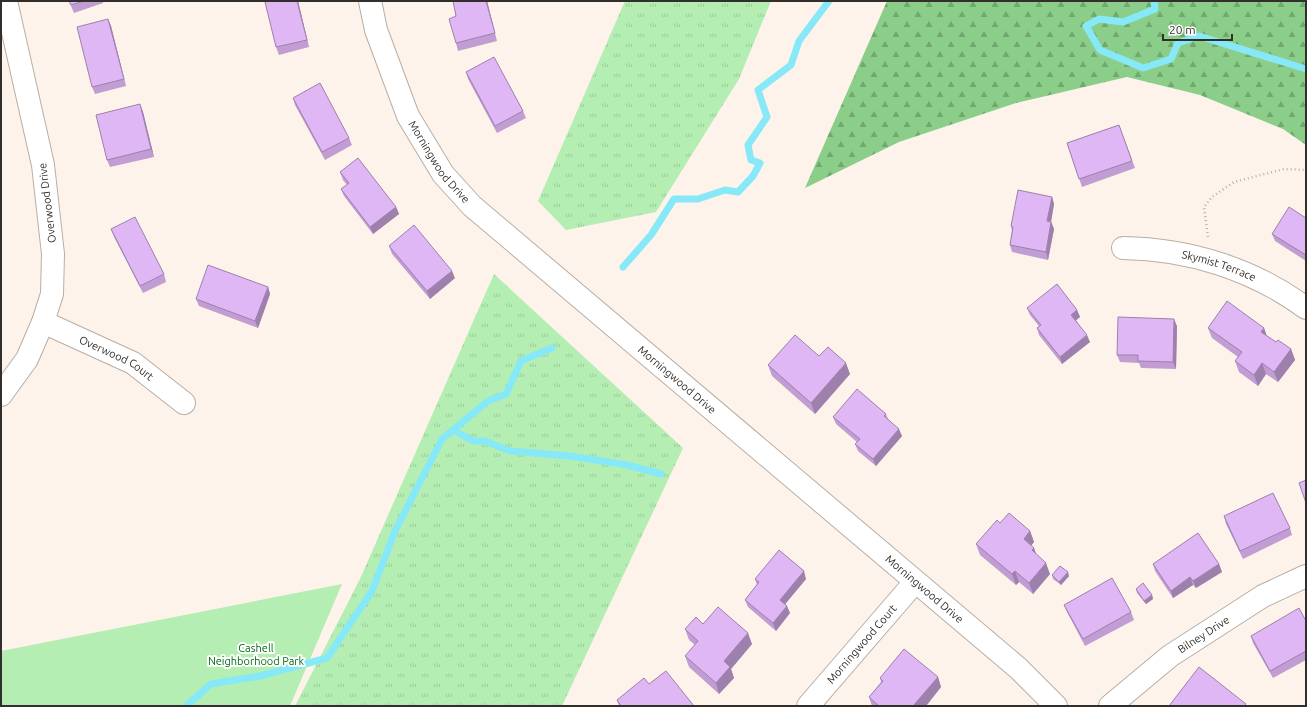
<svg xmlns="http://www.w3.org/2000/svg" width="1307" height="707" viewBox="0 0 1307 707" font-family="Ubuntu,sans-serif">
  <style>
    .grass { fill: url(#grass-tufts) }
    .forest { fill: url(#forest-firs) }
    .green { fill: #b4eeb3 }
    .lines { fill: none; stroke-linecap: round; stroke-linejoin: round }
    .stream { stroke: #87e9f8; stroke-width: 7 }
    .minor-casing { stroke: #b8aea5; stroke-width: 24 }
    .tertiary-casing { stroke: #b8aea5; stroke-width: 24 }
    .path { stroke: #b9b1aa; stroke-width: 2.5; stroke-dasharray: 1 3; stroke-linecap: butt }
    .minor { stroke: #fff; stroke-width: 22 }
    .tertiary { stroke: #fff; stroke-width: 22 }
    .wall { fill: #c19dd3 }
    .shaded-wall { fill: #9d80ac }
    .building { fill: #e0b7f5; stroke: #9d80ac }
    .labels { text-anchor: middle; dominant-baseline: central; stroke-width: 4; stroke-linejoin: round; paint-order: stroke }
    .street-label { font-size: 11px; fill: #322e2b; stroke: #fff }
    .park-label { font-size: 11px; fill: #006a12; stroke: #fff }
  </style>
  <defs>
    <pattern id="grass-tufts" width="24" height="20" patternUnits="userSpaceOnUse"><rect width="24" height="20" fill="#b4eeb3"/><path d="M3 7l-1-3M5 7V3M7 7l1-3M15 17l-1-3M17 17v-4M19 17l1-3" fill="none" stroke="#9bcc9a"/></pattern>
    <pattern id="forest-firs" width="22" height="20" patternUnits="userSpaceOnUse"><rect width="22" height="20" fill="#8ace89"/><path d="M5 1l3.5 6h-7zM16 11l3.5 6h-7z" fill="#71a870"/></pattern>
  </defs>
  <rect width="100%" height="100%" fill="#fef3ea"/>
  <!-- grass -->
  <g class="grass">
    <polygon points="625,1 771,1 739,79 656,212 566,230 538,201"/>
    <polygon points="494,274 683,448 562,706 295,706 360,579"/>
  </g>
  <!-- forest -->
  <polygon class="forest" points="887,1 1306,1 1306,145 1283,129 1200,95 1127,77 1016,103 899,142 805,188"/>
  <!-- green -->
  <polygon class="green" points="342,584 290,706 1,706 1,651"/>
  <g class="lines">
    <!-- stream -->
    <g class="stream">
      <polyline points="1154,1 1155,9 1123,22 1099,19 1086,26 1100,50 1143,68 1171,59 1178,43 1199,36 1306,69"/>
      <polyline points="623,267 651,235 674,199 698,199 725,190 738,192 753,176 760,163 751,160 748,145 767,117 758,90 791,65 799,41 829,1"/>
      <polyline points="453,430 473,441 485,441 510,451 570,456 627,465 661,474"/>
      <polyline points="186,706 211,684 260,676 327,658 372,591 395,531 442,439 488,401 506,394 521,361 552,348"/>
    </g>
    <!-- minor casing -->
    <g class="minor-casing">
      <g id="minor">
        <path id="s1" d="M 1123,248 C 1189,249 1253,269 1306,308"/>
        <path id="s2" d="M 43,322 L 133,363 L 184,403"/>
        <polyline points="1,395 27,359 43,322 52,294 53,254 43,165 6,1"/>
        <path id="s3" d="M 808,706 L 915,582"/>
        <path id="s4" d="M 1110,706 L 1170,656 L 1263,596 L 1306,576"/>
      </g>
    </g>
    <!-- tertiary casing -->
    <g class="tertiary-casing">
      <g id="tertiary">
        <path id="s5" d="M 370,1 L 376,30 L 408,116 L 443,174 L 472,206 L 1018,668 L 1056,706"/>
      </g>
    </g>
    <!-- path -->
    <polyline class="path" points="1208,237 1204,207 1212,197 1234,182 1284,169 1306,170"/>
    <!-- minor -->
    <use href="#minor" class="minor"/>
    <!-- tertiary -->
    <use href="#tertiary" class="tertiary"/>
  </g>
  <!-- wall -->
  <g class="wall">
    <polygon points="69,1 103,1 103,3 74,13"/>
    <polygon points="298,1 309,47 279,55 276,47"/>
    <polygon points="453,1 487,1 497,41 458,51 456,43 456,16"/>
    <polygon points="108,19 111,26 126,86 95,94 92,87"/>
    <polygon points="466,72 523,111 526,118 497,133 468,79"/>
    <polygon points="293,98 349,138 352,145 325,160 295,105"/>
    <polygon points="140,104 143,112 154,157 110,167 107,160"/>
    <polygon points="1119,125 1135,168 1082,187 1067,143"/>
    <polygon points="340,172 396,207 399,214 373,234 344,196 341,189 347,185 343,180"/>
    <polygon points="1052,197 1054,204 1051,221 1054,229 1048,260 1012,252 1010,245 1012,231 1011,226"/>
    <polygon points="1306,218 1306,261 1275,241 1272,234"/>
    <polygon points="111,229 164,274 166,282 143,293 114,237"/>
    <polygon points="389,246 455,278 430,299 392,254"/>
    <polygon points="268,287 270,294 258,328 199,306 196,299"/>
    <polygon points="1027,308 1077,310 1080,317 1076,320 1090,342 1062,364 1039,335 1037,328 1039,326 1030,315"/>
    <polygon points="1177,326 1176,369 1141,368 1139,363 1120,362 1117,355"/>
    <polygon points="1208,328 1264,328 1266,335 1276,342 1291,349 1295,360 1278,382 1266,374 1258,386 1239,372 1235,361 1238,357 1212,338"/>
    <polygon points="768,365 850,374 815,414 772,376"/>
    <polygon points="886,414 888,419 902,436 876,466 858,451 855,444 857,442 836,424 833,417"/>
    <polygon points="1224,516 1290,528 1292,535 1243,559 1226,524"/>
    <polygon points="1000,523 1030,531 1034,542 1031,546 1034,548 1036,554 1050,574 1033,594 1019,582 1016,585 980,555 976,544"/>
    <polygon points="1153,564 1219,564 1222,572 1196,588 1193,585 1173,598 1155,571"/>
    <polygon points="1052,575 1069,576 1061,585 1053,579"/>
    <polygon points="755,579 806,579 785,604 790,613 776,631 748,607 745,600 757,585"/>
    <polygon points="1136,589 1152,595 1153,599 1146,604 1137,593"/>
    <polygon points="1064,605 1131,612 1134,620 1085,646 1067,612"/>
    <polygon points="1306,621 1306,660 1273,678 1253,643 1251,636"/>
    <polygon points="703,624 752,644 731,669 734,678 719,694 689,667 685,656 695,645 689,640 685,629"/>
    <polygon points="938,677 941,687 926,706 872,706 869,697 881,682 880,678"/>
    <polygon points="649,684 694,706 619,706 617,700"/>
  </g>
  <!-- shaded-wall -->
  <g class="shaded-wall">
    <polygon points="297,1 298,1 309,47 307,40"/>
    <polygon points="486,1 487,1 497,41 495,33"/>
    <polygon points="108,19 111,26 126,86 124,79"/>
    <polygon points="140,104 143,112 154,157 151,149"/>
    <polygon points="1052,197 1054,204 1050,228 1047,221"/>
    <polygon points="396,207 399,214 373,234 370,227"/>
    <polygon points="1051,222 1054,229 1048,260 1046,252"/>
    <polygon points="452,271 455,278 430,299 427,291"/>
    <polygon points="268,287 270,294 258,328 255,321"/>
    <polygon points="1077,310 1080,317 1074,322 1071,315"/>
    <polygon points="1174,319 1177,326 1176,369 1173,362"/>
    <polygon points="1264,328 1268,339 1261,332"/>
    <polygon points="1087,335 1090,342 1062,364 1060,357"/>
    <polygon points="1291,349 1295,360 1278,382 1274,372"/>
    <polygon points="846,363 850,374 815,414 811,403"/>
    <polygon points="1262,363 1266,374 1258,386 1254,375"/>
    <polygon points="899,429 902,436 876,466 873,459"/>
    <polygon points="1030,531 1034,542 1027,550 1024,539"/>
    <polygon points="1034,548 1038,559 1032,550"/>
    <polygon points="1046,563 1050,574 1033,594 1029,583"/>
    <polygon points="1219,564 1222,572 1196,588 1193,581"/>
    <polygon points="804,571 806,579 782,608 780,600"/>
    <polygon points="1015,571 1019,582 1016,585 1012,574"/>
    <polygon points="1068,572 1069,576 1061,585 1059,582"/>
    <polygon points="1190,577 1193,585 1173,598 1171,591"/>
    <polygon points="1152,595 1153,599 1146,604 1144,601"/>
    <polygon points="787,606 790,613 776,631 773,623"/>
    <polygon points="748,633 752,644 731,669 734,678 719,694 716,683 724,661"/>
    <polygon points="938,677 941,687 926,706 913,706"/>
  </g>
  <!-- building -->
  <g class="building">
    <polygon points="69,1 84,1 71,5"/>
    <polygon points="270,1 297,1 307,40 276,47 265,2"/>
    <polygon points="453,1 486,1 495,33 456,43 449,19 456,16"/>
    <polygon points="108,19 124,79 92,87 77,27"/>
    <polygon points="494,57 523,111 495,126 466,72"/>
    <polygon points="320,83 349,138 322,152 293,98"/>
    <polygon points="140,104 151,149 107,160 96,115"/>
    <polygon points="1119,125 1132,161 1079,179 1067,143"/>
    <polygon points="358,158 396,207 370,227 341,189 349,183 340,172"/>
    <polygon points="1018,190 1052,197 1047,221 1051,222 1046,252 1010,245 1013,227 1011,226"/>
    <polygon points="1289,207 1306,218 1306,255 1272,234"/>
    <polygon points="135,217 164,274 140,286 111,229"/>
    <polygon points="414,225 452,271 427,291 389,246"/>
    <polygon points="208,265 268,287 255,321 196,299"/>
    <polygon points="1057,284 1077,310 1071,315 1087,335 1060,357 1037,328 1041,325 1027,308"/>
    <polygon points="1227,301 1264,328 1261,332 1276,342 1278,340 1291,349 1274,372 1262,363 1254,375 1235,361 1242,352 1208,328"/>
    <polygon points="1118,317 1174,319 1173,362 1138,361 1138,355 1117,355"/>
    <polygon points="795,335 819,356 828,347 846,363 811,403 768,365"/>
    <polygon points="857,389 886,414 884,416 899,429 873,459 855,444 860,439 833,417"/>
    <polygon points="1306,480 1306,503 1299,483"/>
    <polygon points="1273,493 1290,528 1240,551 1224,516"/>
    <polygon points="1009,513 1030,531 1024,539 1034,548 1032,550 1046,563 1029,583 1015,571 1012,574 976,544 997,520 1000,523"/>
    <polygon points="1198,533 1219,564 1193,581 1190,577 1171,591 1153,564"/>
    <polygon points="779,550 804,571 780,600 787,606 773,623 745,600 759,582 755,579"/>
    <polygon points="1060,566 1068,572 1059,582 1052,575"/>
    <polygon points="1112,578 1131,612 1083,639 1064,605"/>
    <polygon points="1143,583 1152,595 1144,601 1136,589"/>
    <polygon points="718,607 748,633 724,661 730,667 716,683 685,656 698,641 685,629 696,617 703,624"/>
    <polygon points="1299,608 1306,621 1306,651 1270,671 1251,636"/>
    <polygon points="904,649 938,677 913,706 879,706 869,697 883,681 880,678"/>
    <polygon points="1199,667 1246,704 1244,706 1169,706"/>
    <polygon points="666,671 694,706 621,706 617,700 644,678 649,684"/>
  </g>
  <g class="labels">
    <!-- street labels -->
    <g class="street-label">
      <text stroke="none"><textPath href="#s5" startOffset="177">Morningwood Drive</textPath></text>
      <text transform="translate(47 203) rotate(-97)">Overwood Drive</text>
      <text stroke="none"><textPath href="#s1" startOffset="98">Skymist Terrace</textPath></text>
      <text stroke="none"><textPath href="#s2" startOffset="82">Overwood Court</textPath></text>
      <text stroke="none"><textPath href="#s5" startOffset="501">Morningwood Drive</textPath></text>
      <text stroke="none"><textPath href="#s5" startOffset="825">Morningwood Drive</textPath></text>
      <text stroke="none"><textPath href="#s4" startOffset="118">Bilney Drive</textPath></text>
      <text stroke="none"><textPath href="#s3" startOffset="82">Morningwood Court</textPath></text>
    </g>
    <!-- park labels -->
    <g class="park-label">
      <text x="256" y="648">Cashell<tspan x="256" dy="13">Neighborhood Park</tspan></text>
    </g>
  </g>
  <!-- border -->
  <rect width="1307" height="707" fill="none" stroke="#322e2b" stroke-width="4"/>
  <!-- scale -->
  <path d="M1163 34v6h69v-6" fill="none" stroke="#322e2b" stroke-width="2"/>
  <text x="1169" y="34" font-size="12" fill="#322e2b" stroke="#ffffff" stroke-width="3" paint-order="stroke">20 m</text>
</svg>
